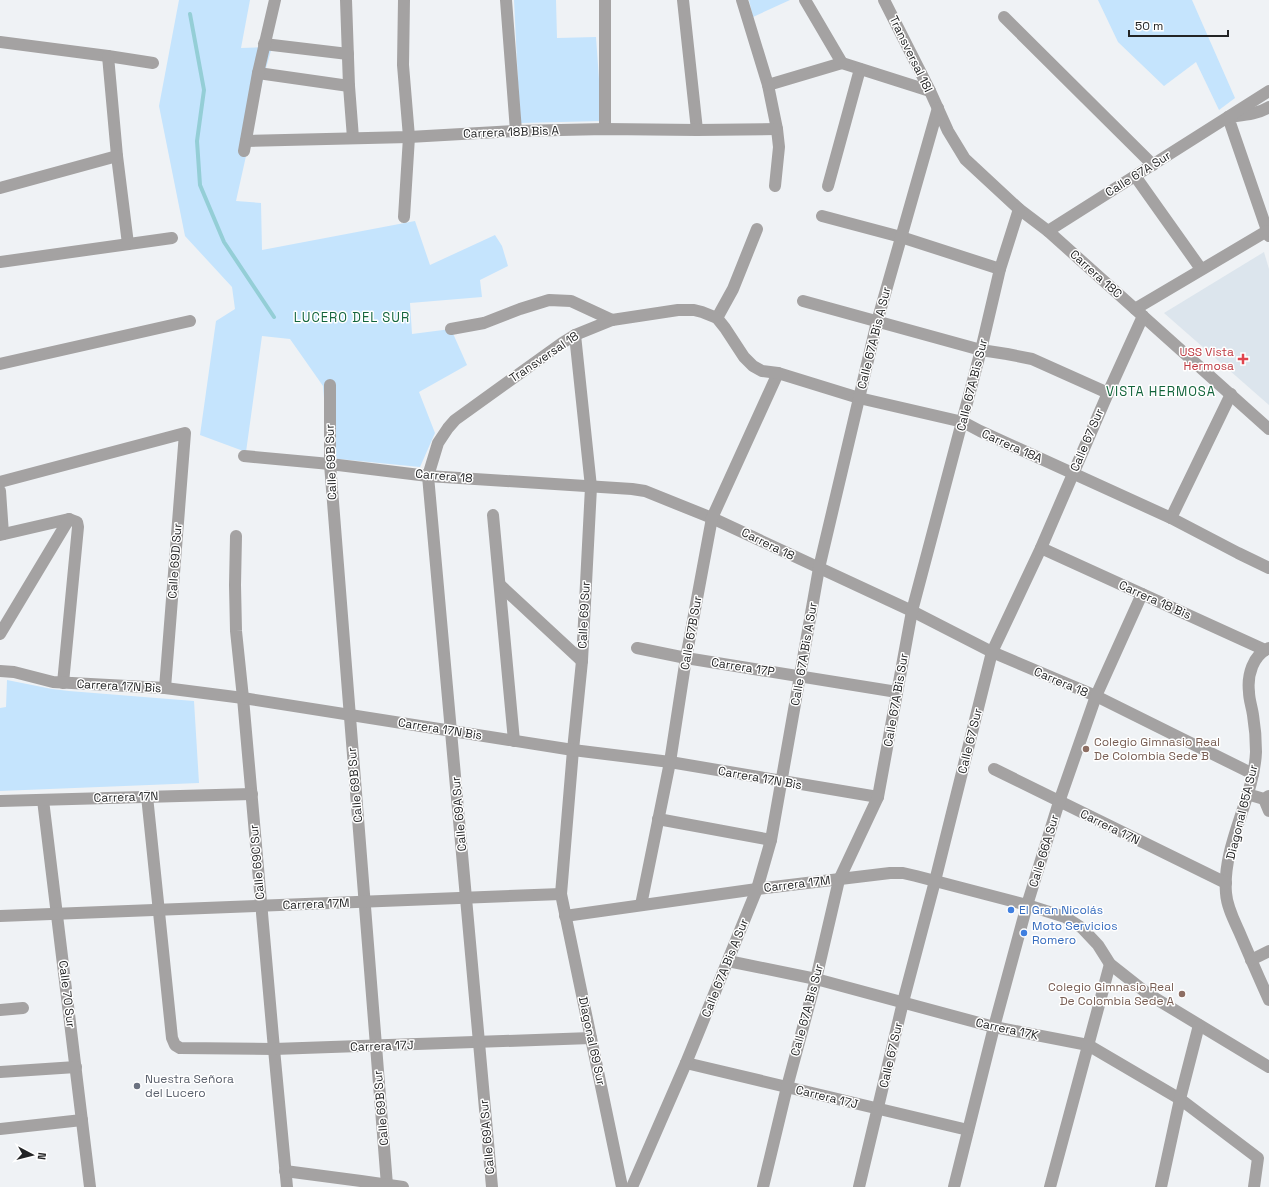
<svg xmlns="http://www.w3.org/2000/svg" width="1269" height="1187" viewBox="0 0 1269 1187" font-family="'Space Grotesk',sans-serif">
  <style>
    .built { fill: #dce5ed }
    .green { fill: #c5e4fd }
    .lines { fill: none; stroke-linecap: round; stroke-linejoin: round }
    .stream { stroke: #94ced6; stroke-width: 4 }
    .minor { stroke: #a4a2a2; stroke-width: 12 }
    .health-dot { fill: #e0444e; stroke: #fff; stroke-width: 1.5 }
    .education-dot { fill: #8d6e63; stroke: #fff; stroke-width: 1.5 }
    .shop-dot { fill: #3f7fe0; stroke: #fff; stroke-width: 1.5 }
    .worship-dot { fill: #6b7280; stroke: #fff; stroke-width: 1.5 }
    .labels { text-anchor: middle; dominant-baseline: central; stroke-width: 3; stroke-linejoin: round; paint-order: stroke }
    .street-label { font-size: 12px; fill: #232425; stroke: #fff }
    .health-label { font-size: 12px; fill: #be3a42; stroke: #fff; text-anchor: end }
    .education-label { font-size: 12px; fill: #785e54; stroke: #fff; text-anchor: start }
    .shop-label { font-size: 12px; fill: #366cbe; stroke: #fff; text-anchor: start }
    .worship-label { font-size: 12px; fill: #5b616d; stroke: #fff; text-anchor: start }
    .neighbourhood-label { font-size: 13px; letter-spacing: 1px; fill: #12643b; stroke: #fff }
  </style>
  <rect width="100%" height="100%" fill="#eff2f5"/>
  <!-- built -->
  <polygon class="built" points="1264,252 1269,269 1269,405 1164,313"/>
  <!-- green -->
  <g class="green">
    <polygon points="179,0 250,0 241,48 272,47 264,75 236,201 261,203 262,250 415,221 430,265 495,235 502,246 508,266 480,280 482,297 410,303 412,334 451,329 467,365 419,392 435,433 420,467 329,458 323,386 290,339 262,336 246,452 200,435 216,321 235,309 232,287 185,236 159,106"/>
    <polygon points="514,0 556,0 557,38 596,37 602,121 520,123"/>
    <polygon points="749,0 790,0 753,17"/>
    <polygon points="1098,0 1192,0 1235,98 1219,110 1196,62 1164,86 1118,42"/>
    <polygon points="7,680 52,689 69,691 194,701 199,783 0,791 0,708 6,707"/>
  </g>
  <g class="lines">
    <!-- stream -->
    <polyline class="stream" points="190,14 204,90 197,141 200,185 224,242 274,317"/>
    <!-- minor -->
    <g class="minor">
      <polyline points="346,0 349,86 353,138"/>
      <polyline points="404,0 403,65 409,137 404,217"/>
      <polyline points="506,0 516,131"/>
      <polyline points="605,0 605,129"/>
      <polyline points="683,0 697,130"/>
      <polyline points="742,0 768,85 777,129 779,147 775,186"/>
      <polyline points="805,0 842,63"/>
      <polyline points="884,0 930,91 948,131 965,159 1019,209 1048,231 1269,429"/>
      <polyline points="1004,17 1153,165"/>
      <polyline points="0,42 108,56 153,63"/>
      <polyline points="264,44 348,54"/>
      <polyline points="108,56 117,156 128,244"/>
      <polyline points="258,73 349,86"/>
      <polyline points="768,85 842,63 930,91"/>
      <path d="M 1269,107 C 1256,115 1242,115 1228,117 L 1269,236"/>
      <polyline points="246,141 409,137 516,131 605,129 697,130 777,129"/>
      <polyline points="244,151 258,73 275,0"/>
      <polyline points="1135,176 1201,269"/>
      <polyline points="828,186 860,69"/>
      <polyline points="0,188 117,156"/>
      <polyline points="822,216 901,237 1000,269"/>
      <polyline points="1048,231 1269,91"/>
      <polyline points="0,262 172,238"/>
      <polyline points="803,301 981,350 1007,354 1032,359 1108,393"/>
      <polyline points="1135,309 1267,231"/>
      <polyline points="717,318 733,289 757,229"/>
      <polyline points="451,329 484,323 520,309 549,300 571,301 612,320"/>
      <polyline points="575,335 591,487 582,661 573,750 561,894 622,1187"/>
      <polyline points="0,364 190,321"/>
      <polyline points="330,385 330,464 387,1185"/>
      <polyline points="244,456 330,464 428,476 632,489 645,491 712,518 912,611 992,652 1096,696 1253,774"/>
      <polyline points="0,482 185,433 165,688"/>
      <polyline points="0,491 3,534"/>
      <polyline points="493,515 514,741"/>
      <polyline points="1171,518 1231,394"/>
      <polyline points="0,535 69,519 77,522 78,527 63,683"/>
      <polyline points="236,536 235,585 236,631 243,698 274,1049 287,1187"/>
      <polyline points="1041,548 1265,650"/>
      <polyline points="500,585 582,661"/>
      <polyline points="0,634 69,519"/>
      <polyline points="637,648 686,658 897,692"/>
      <path d="M 1269,648 C 1253,655 1247,675 1249,692 C 1249,700 1252,707 1253,715 C 1255,727 1256,739 1256,752 C 1254,798 1222,845 1226,893 C 1227,908 1235,922 1241,936 C 1250,957 1259,978 1269,1000"/>
      <polyline points="0,671 14,672 53,682 165,688 243,698 573,750 670,762 878,797"/>
      <polyline points="994,769 1226,883"/>
      <polyline points="1247,794 1264,799 1269,796"/>
      <polyline points="147,796 172,1038 175,1045 180,1048 274,1049 591,1038"/>
      <polyline points="1264,799 1269,811"/>
      <polyline points="43,800 90,1187"/>
      <polyline points="0,801 252,794"/>
      <polyline points="658,819 771,840"/>
      <polyline points="641,905 670,762 686,658 712,518 778,373"/>
      <polyline points="0,916 561,894"/>
      <polyline points="565,916 757,889 890,873 903,873 916,876 1027,905 1065,917 1082,928 1098,945 1110,964 1148,994 1269,1067"/>
      <polyline points="1251,960 1269,951"/>
      <polyline points="728,961 816,979 994,1027 1088,1045 1180,1099 1258,1158 1254,1187"/>
      <polyline points="0,1010 23,1008"/>
      <polyline points="686,1063 968,1130"/>
      <polyline points="0,1072 76,1067"/>
      <polyline points="0,1129 82,1120"/>
      <polyline points="285,1171 361,1181 403,1187"/>
      <polyline points="492,1187 428,476 438,443 448,428 455,420 562,343 575,335 612,320 678,310 694,310 702,312 717,318 725,328 744,357 753,366 762,371 778,373 859,398 963,422 980,431 1171,518 1238,553 1269,568"/>
      <polyline points="632,1187 686,1063 757,889 771,840 819,568 877,322 938,108"/>
      <polyline points="763,1187 787,1087 816,979 839,880 878,797 912,611 981,350 1000,269 1019,209"/>
      <polyline points="859,1187 903,1002 935,881 992,652 1041,548 1108,393 1143,316"/>
      <polyline points="954,1187 994,1027 1027,905 1059,802 1096,696 1142,594"/>
      <polyline points="1050,1187 1110,964"/>
      <polyline points="1161,1187 1180,1099 1199,1025"/>
    </g>
  </g>
  <!-- markers -->
  <path class="health-dot" d="M1241 353h4v4h4v4h-4v4h-4v-4h-4v-4h4z"/>
  <g class="education-dot">
    <circle cx="1086" cy="749" r="4"/>
    <circle cx="1182" cy="994" r="4"/>
  </g>
  <g class="shop-dot">
    <circle cx="1011" cy="910" r="4"/>
    <circle cx="1024" cy="933" r="4"/>
  </g>
  <circle class="worship-dot" cx="137" cy="1086" r="4"/>
  <g class="labels">
    <!-- street labels -->
    <g class="street-label">
      <text transform="translate(911 54) rotate(64)">Transversal 18I</text>
      <text transform="translate(511 132) rotate(-2)">Carrera 18B Bis A</text>
      <text transform="translate(1138 174) rotate(-32)">Calle 67A Sur</text>
      <text transform="translate(1096 274) rotate(42)">Carrera 18C</text>
      <text transform="translate(874 338) rotate(-76)">Calle 67A Bis A Sur</text>
      <text transform="translate(544 357) rotate(-34)">Transversal 18</text>
      <text transform="translate(972 385) rotate(-76)">Calle 67A Bis Sur</text>
      <text transform="translate(1087 440) rotate(-67)">Calle 67 Sur</text>
      <text transform="translate(1012 446) rotate(24)">Carrera 18A</text>
      <text transform="translate(331 462) rotate(-92)">Calle 69B Sur</text>
      <text transform="translate(444 476) rotate(5)">Carrera 18</text>
      <text transform="translate(768 544) rotate(26)">Carrera 18</text>
      <text transform="translate(175 561) rotate(-86)">Calle 69D Sur</text>
      <text transform="translate(1155 600) rotate(24)">Carrera 18 Bis</text>
      <text transform="translate(584 615) rotate(-87)">Calle 69 Sur</text>
      <text transform="translate(691 633) rotate(-80)">Calle 67B Sur</text>
      <text transform="translate(804 654) rotate(-80)">Calle 67A Bis A Sur</text>
      <text transform="translate(743 667) rotate(9)">Carrera 17P</text>
      <text transform="translate(1061 682) rotate(23)">Carrera 18</text>
      <text transform="translate(119 686) rotate(3)">Carrera 17N Bis</text>
      <text transform="translate(896 700) rotate(-80)">Calle 67A Bis Sur</text>
      <text transform="translate(440 729) rotate(9)">Carrera 17N Bis</text>
      <text transform="translate(970 741) rotate(-76)">Calle 67 Sur</text>
      <text transform="translate(760 778) rotate(10)">Carrera 17N Bis</text>
      <text transform="translate(355 785) rotate(-95)">Calle 69B Sur</text>
      <text transform="translate(126 797) rotate(-2)">Carrera 17N</text>
      <text transform="translate(1242 812) rotate(-76)">Diagonal 65A Sur</text>
      <text transform="translate(459 814) rotate(-95)">Calle 69A Sur</text>
      <text transform="translate(1110 827) rotate(26)">Carrera 17N</text>
      <text transform="translate(1044 851) rotate(-73)">Calle 66A Sur</text>
      <text transform="translate(257 862) rotate(-95)">Calle 69C Sur</text>
      <text transform="translate(797 884) rotate(-7)">Carrera 17M</text>
      <text transform="translate(316 904) rotate(-2)">Carrera 17M</text>
      <text transform="translate(725 968) rotate(-68)">Calle 67A Bis A Sur</text>
      <text transform="translate(67 994) rotate(83)">Calle 70 Sur</text>
      <text transform="translate(807 1010) rotate(-75)">Calle 67A Bis Sur</text>
      <text transform="translate(1007 1029) rotate(12)">Carrera 17K</text>
      <text transform="translate(592 1041) rotate(78)">Diagonal 69 Sur</text>
      <text transform="translate(382 1046) rotate(-2)">Carrera 17J</text>
      <text transform="translate(891 1055) rotate(-77)">Calle 67 Sur</text>
      <text transform="translate(827 1097) rotate(14)">Carrera 17J</text>
      <text transform="translate(381 1108) rotate(-95)">Calle 69B Sur</text>
      <text transform="translate(487 1137) rotate(-95)">Calle 69A Sur</text>
    </g>
    <!-- health labels -->
    <g class="health-label">
      <text x="1234" y="352">USS Vista<tspan x="1234" dy="14">Hermosa</tspan></text>
    </g>
    <!-- education labels -->
    <g class="education-label">
      <text x="1094" y="742">Colegio Gimnasio Real<tspan x="1094" dy="14">De Colombia Sede B</tspan></text>
      <text x="1174" y="987" text-anchor="end">Colegio Gimnasio Real<tspan x="1174" dy="14">De Colombia Sede A</tspan></text>
    </g>
    <!-- shop labels -->
    <g class="shop-label">
      <text x="1019" y="910">El Gran Nicolás</text>
      <text x="1032" y="926">Moto Servicios<tspan x="1032" dy="14">Romero</tspan></text>
    </g>
    <!-- worship labels -->
    <g class="worship-label">
      <text x="145" y="1079">Nuestra Señora<tspan x="145" dy="14">del Lucero</tspan></text>
    </g>
    <!-- neighbourhood labels -->
    <g class="neighbourhood-label">
      <text x="352" y="317">LUCERO DEL SUR</text>
      <text x="1161" y="391">VISTA HERMOSA</text>
    </g>
  </g>
  <!-- north arrow -->
  <g transform="translate(32 1155) rotate(97)" stroke="#ffffff" stroke-width="3" paint-order="stroke">
  <path d="M0-3L7 15L0 10L-7 15Z" fill="#232425"/>
  <text y="-6" font-size="11" font-weight="bold" text-anchor="middle" fill="#232425">N</text>
  </g>
  <!-- scale -->
  <path d="M1129 30v6h99v-6" fill="none" stroke="#232425" stroke-width="2"/>
  <text x="1135" y="30" font-size="12" fill="#232425" stroke="#ffffff" stroke-width="3" paint-order="stroke">50 m</text>
</svg>
